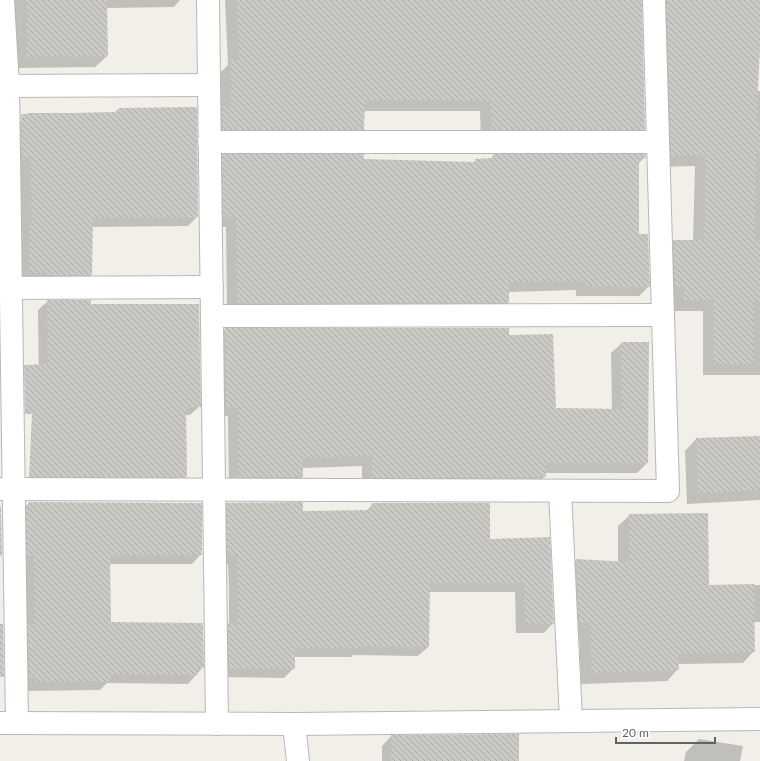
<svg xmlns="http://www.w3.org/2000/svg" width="760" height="761" viewBox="0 0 760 761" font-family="Lato,sans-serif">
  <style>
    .shadow { fill: #0003 }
    .building { fill: url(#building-back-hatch) }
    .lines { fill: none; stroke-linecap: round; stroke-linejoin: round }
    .minor-casing { stroke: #b5b8bc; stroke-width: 24 }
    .minor { stroke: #fff; stroke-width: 22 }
  </style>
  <defs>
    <pattern id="building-back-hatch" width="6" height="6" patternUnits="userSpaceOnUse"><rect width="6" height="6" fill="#cccac5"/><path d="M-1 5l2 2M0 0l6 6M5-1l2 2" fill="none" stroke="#a9a8a4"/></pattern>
  </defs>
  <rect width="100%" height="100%" fill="#f1efe8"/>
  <!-- shadow -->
  <g class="shadow">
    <polygon points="0,0 180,0 174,7 107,8 107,56 95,67 16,68"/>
    <polygon points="225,0 641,0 644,129 633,140 481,140 480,111 364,111 363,129 352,140 211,140 220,110 220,73 228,65"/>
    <polygon points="648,0 760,0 760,44 757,91 760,91 760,375 703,375 703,311 673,311 662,252 674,241 693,241 695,166 660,167"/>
    <polygon points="118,109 197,217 188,226 92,227 91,275 81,284 14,282 19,123 28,113 114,113"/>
    <polygon points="223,156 473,163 476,160 490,159 493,156 645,157 638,164 638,235 649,286 639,296 576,296 576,290 508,292 508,302 498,312 227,311 226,227 214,227 213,166"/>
    <polygon points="48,301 200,406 190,415 185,415 186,477 177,486 21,484 30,475 40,475 38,310"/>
    <polygon points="225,329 508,329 508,336 555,409 612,410 611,353 622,343 648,343 647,463 637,473 545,473 545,476 535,486 362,488 362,466 302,468 302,477 291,487 229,487 228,416 216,416 215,340"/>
    <polygon points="760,437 760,500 687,504 685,451 696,439"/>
    <polygon points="29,503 201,554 192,564 109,564 110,623 203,667 188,684 107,683 100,690 27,691 20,512"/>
    <polygon points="227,504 302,512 366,511 373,504 489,540 549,538 553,623 544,633 516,633 515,592 429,592 428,647 418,656 353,655 351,657 294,657 294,668 284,678 220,677 219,633 229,624 229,590 228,564 218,564 218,513"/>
    <polygon points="630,515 708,586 760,585 760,622 754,622 754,651 743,663 678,664 678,669 667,681 581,684 579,634 568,634 565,572 576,560 618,562 618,526"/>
    <polygon points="391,736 518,761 382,761 382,746"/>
    <polygon points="699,739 743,746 740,761 684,761 686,752"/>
  </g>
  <!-- building -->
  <g class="building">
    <polygon points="27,0 107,0 108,56 27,57"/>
    <polygon points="237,0 642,0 645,130 492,130 491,101 446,100 365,100 364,130 222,130 222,107 231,106 231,60 239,60"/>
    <polygon points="667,0 760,0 760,48 756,121 760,121 760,153 756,153 755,240 760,240 760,300 754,300 754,364 714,364 714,300 684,300 684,287 675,287 673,240 704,240 706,155 671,156"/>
    <polygon points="197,107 198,217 93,218 92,275 47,275 47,273 29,273 30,223 32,223 30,157 22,157 21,114 118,112 118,108"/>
    <polygon points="222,154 364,154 364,159 476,162 475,159 493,158 493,154 646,154 646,158 639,158 639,234 648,234 650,287 586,286 586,281 509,282 509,303 233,303 237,303 236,217 223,217"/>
    <polygon points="47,300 91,300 91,304 199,304 201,407 186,407 187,477 29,477 32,414 25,414 24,365 48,364"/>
    <polygon points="225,328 509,328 509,335 553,334 556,408 622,409 621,342 649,342 648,463 546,463 546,477 372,478 372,456 303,458 303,477 238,477 238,407 226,407"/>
    <polygon points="760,436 760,490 698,493 696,438"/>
    <polygon points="29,502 202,503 202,555 110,555 111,622 203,623 204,668 198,668 198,675 111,674 111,681 36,682 36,677 29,677 28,624 35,624 34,556 27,556 26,505 28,505"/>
    <polygon points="303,502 303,511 372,510 372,503 490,503 490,539 550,537 554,624 525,624 524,583 430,583 429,647 361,646 361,648 295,648 295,669 229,668 228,623 238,623 238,581 237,555 227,555 227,503"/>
    <polygon points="0,506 1,506 2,556 0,556"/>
    <polygon points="708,513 709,585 754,584 755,652 678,654 679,670 592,673 590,623 579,623 576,559 629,562 629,514"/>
    <polygon points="0,624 3,624 4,677 0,677"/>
    <polygon points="519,734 519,761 391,761 391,735"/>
  </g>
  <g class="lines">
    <!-- minor casing -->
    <g class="minor-casing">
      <g id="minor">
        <polyline points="3,0 8,86 17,723"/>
        <polyline points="208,0 217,724"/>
        <polyline points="0,86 209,85"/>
        <polyline points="209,142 658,142"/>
        <polyline points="0,288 212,287"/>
        <polyline points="212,316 663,315"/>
        <polyline points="0,489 668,491 654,0"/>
        <polyline points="560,491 571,720"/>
        <polyline points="0,723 294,724 760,719"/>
        <polyline points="294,724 298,761"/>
      </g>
    </g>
    <!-- minor -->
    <use href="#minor" class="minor"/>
  </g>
  <!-- scale -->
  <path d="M616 737v6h99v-6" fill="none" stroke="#5f6368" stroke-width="2"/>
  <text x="622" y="737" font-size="12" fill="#5f6368" stroke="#ffffff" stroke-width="3" paint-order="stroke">20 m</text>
</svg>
